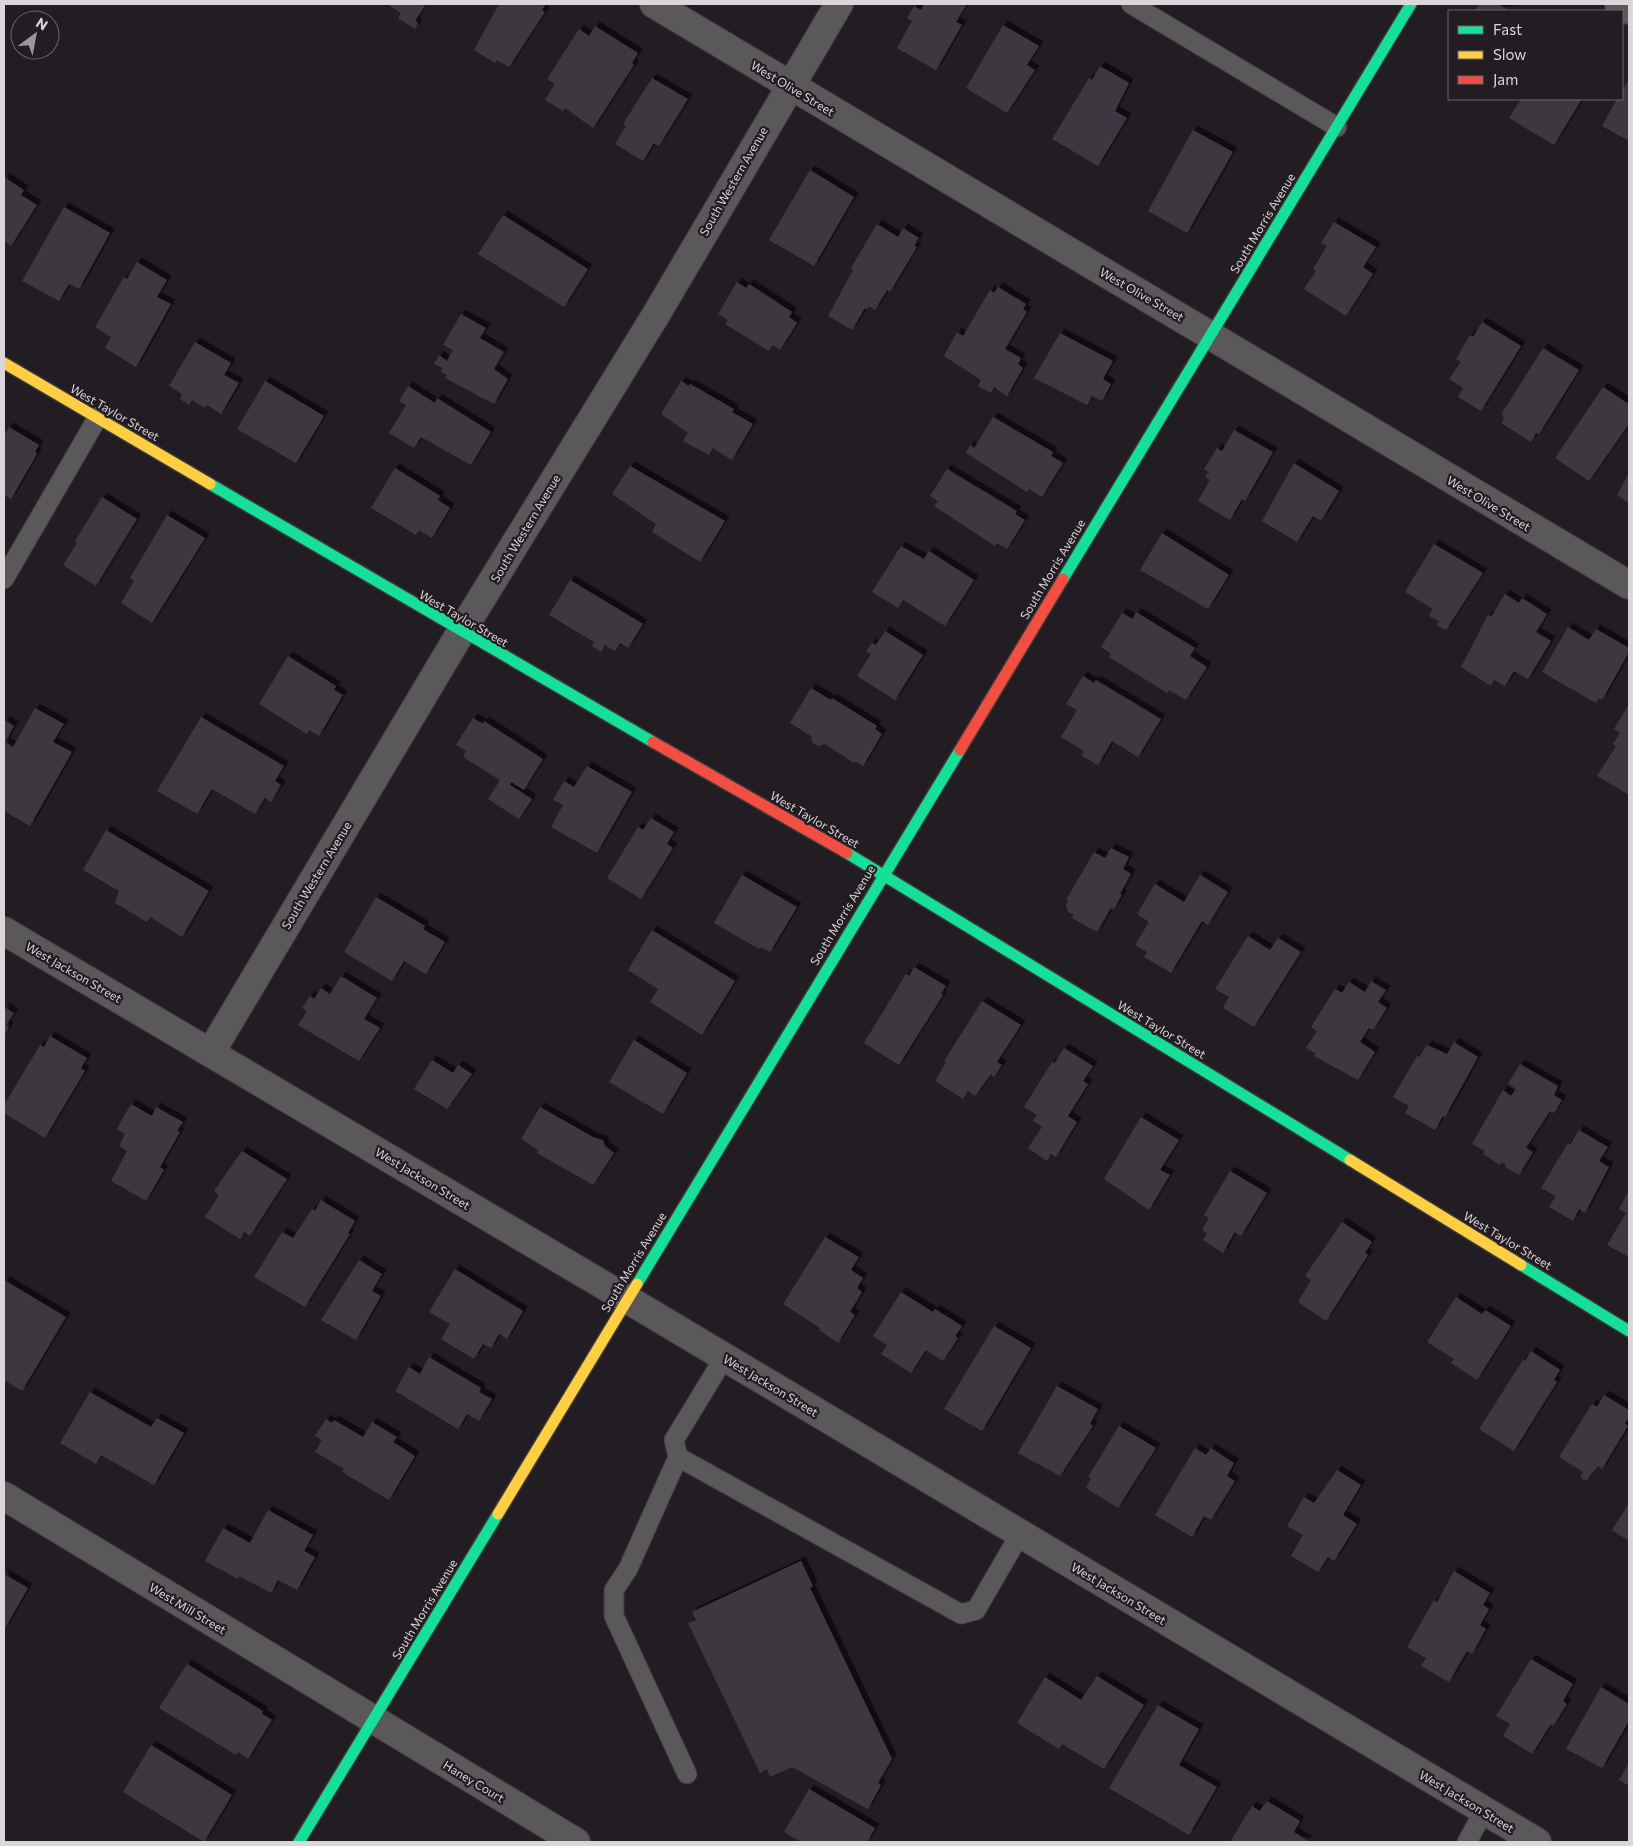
<svg xmlns="http://www.w3.org/2000/svg" width="1633" height="1846" viewBox="0 0 1633 1846" font-family="Commissioner,sans-serif">
  <style>
    .building { fill: #3c3941; filter: url(#shadow) }
    .lines { fill: none; stroke-linecap: round; stroke-linejoin: round }
    .lane-casing { stroke: #3d383c; stroke-width: 21 }
    .street-casing { stroke: #3d383c; stroke-width: 30 }
    .fast-casing { stroke: #3d383c; stroke-width: 14 }
    .slow-casing { stroke: #3d383c; stroke-width: 14 }
    .jam-casing { stroke: #3d383c; stroke-width: 14 }
    .lane { stroke: #5b585b; stroke-width: 19 }
    .street { stroke: #5b585b; stroke-width: 28 }
    .fast { stroke: #16e098; stroke-width: 11 }
    .slow { stroke: #ffcf43; stroke-width: 11 }
    .jam { stroke: #f24e42; stroke-width: 11 }
    .labels { text-anchor: middle; dominant-baseline: central; stroke-width: 4.5; stroke-linejoin: round; paint-order: stroke }
    .street-label { font-size: 12px; fill: #dbd6da; stroke: #231c23 }
  </style>
  <defs>
    <filter id="shadow"><feDropShadow dx="4.5" dy="-4.5" stdDeviation="0" flood-color="#0009"/></filter>
  </defs>
  <rect width="100%" height="100%" fill="#221d22"/>
  <!-- building -->
  <g class="building">
    <polygon points="387,4 426,4 415,21 418,23 415,29 398,18 401,13"/>
    <polygon points="499,4 546,4 542,10 545,12 509,67 497,60 495,63 474,50"/>
    <polygon points="924,4 967,4 956,22 962,25 936,70 897,48 912,21 907,18 914,6 921,10"/>
    <polygon points="1479,4 1498,4 1510,11 1474,11"/>
    <polygon points="1003,25 1039,46 1027,65 1035,70 1007,113 966,88"/>
    <polygon points="595,26 638,53 632,63 634,65 593,128 565,108 563,111 545,100 555,84 547,79 579,29 589,36"/>
    <polygon points="1100,66 1129,83 1115,111 1127,118 1098,166 1052,139 1089,78 1092,80"/>
    <polygon points="652,78 688,99 659,146 654,143 643,161 615,144 626,126 623,124"/>
    <polygon points="1628,81 1629,81 1629,141 1602,126 1617,99 1622,99 1622,91"/>
    <polygon points="1521,99 1582,99 1554,145 1509,118"/>
    <polygon points="1193,130 1233,152 1187,233 1148,211"/>
    <polygon points="810,170 854,197 814,266 769,240"/>
    <polygon points="4,177 24,190 21,195 37,205 11,246 4,241"/>
    <polygon points="64,207 110,233 79,289 69,284 59,301 22,281"/>
    <polygon points="503,215 588,269 564,307 478,254"/>
    <polygon points="1334,222 1376,247 1363,267 1373,274 1346,316 1304,289 1316,271 1313,269 1327,246 1321,243"/>
    <polygon points="877,224 898,237 903,228 919,238 914,246 917,247 890,292 887,290 875,310 869,306 867,309 865,308 852,330 828,316 853,270 851,268"/>
    <polygon points="137,262 167,280 157,297 171,304 136,367 105,348 111,337 95,327 124,277 127,279"/>
    <polygon points="737,282 746,288 749,284 792,312 789,317 797,323 780,350 773,345 769,351 725,324 728,320 718,314"/>
    <polygon points="998,287 1026,304 1023,309 1027,312 1005,349 1021,358 1018,364 1023,368 1007,396 994,387 991,393 978,386 981,380 944,356 957,332 963,336 990,290 994,293"/>
    <polygon points="461,314 486,328 480,338 504,352 494,369 508,379 494,404 445,378 447,375 441,372 443,368 434,364 439,355 447,361 453,350 443,345"/>
    <polygon points="1482,322 1521,346 1481,411 1458,397 1463,388 1449,379 1461,362 1456,359 1470,335 1473,337"/>
    <polygon points="1060,333 1113,361 1103,379 1111,384 1102,401 1092,396 1087,405 1034,378"/>
    <polygon points="195,342 231,363 224,375 239,383 221,414 207,405 205,408 192,400 189,405 180,399 182,394 169,386"/>
    <polygon points="1543,348 1579,370 1539,434 1536,433 1531,442 1501,423 1504,419 1502,413"/>
    <polygon points="265,381 324,416 296,463 237,429"/>
    <polygon points="681,381 689,386 690,384 734,409 732,412 753,424 732,460 713,448 709,455 683,441 688,433 661,414"/>
    <polygon points="408,386 435,403 437,398 491,432 471,465 421,437 414,448 389,433 406,405 399,401"/>
    <polygon points="1603,387 1629,404 1629,424 1589,481 1555,458"/>
    <polygon points="993,417 1053,452 1051,456 1063,463 1042,497 1029,489 1027,492 966,453 970,445 974,448"/>
    <polygon points="9,427 39,445 35,452 37,454 11,499 4,495 4,436"/>
    <polygon points="1234,430 1273,452 1245,501 1242,499 1230,520 1198,501 1210,480 1205,477 1209,472 1204,469 1217,448 1222,451"/>
    <polygon points="1294,463 1339,491 1321,521 1313,516 1297,542 1262,521"/>
    <polygon points="630,466 725,521 700,562 652,532 656,524 612,494"/>
    <polygon points="395,468 440,496 438,500 450,508 432,538 419,530 416,535 371,508"/>
    <polygon points="947,469 1017,511 1015,514 1025,520 1007,549 997,543 995,546 934,506 938,501 930,496"/>
    <polygon points="1629,473 1629,503 1617,495"/>
    <polygon points="102,497 137,519 96,586 63,565 77,543 75,541"/>
    <polygon points="167,515 205,538 152,623 121,603 134,581 130,578"/>
    <polygon points="1162,533 1229,575 1208,609 1140,570"/>
    <polygon points="1434,544 1483,573 1446,630 1436,625 1439,621 1429,616 1433,609 1405,592"/>
    <polygon points="901,546 924,559 929,551 974,580 945,626 903,600 898,608 872,592"/>
    <polygon points="570,580 643,624 628,648 620,643 615,651 605,645 601,652 592,646 594,642 549,615"/>
    <polygon points="1505,594 1519,603 1522,598 1547,614 1536,632 1551,641 1528,679 1514,671 1505,686 1494,680 1491,686 1461,667 1488,615 1491,617"/>
    <polygon points="1136,612 1195,648 1190,656 1207,667 1186,700 1169,690 1167,693 1109,657 1111,654 1101,647 1122,613 1133,619"/>
    <polygon points="1568,627 1589,640 1596,629 1629,648 1629,652 1602,700 1599,698 1596,703 1542,672"/>
    <polygon points="885,631 923,655 895,700 857,676 871,654 866,651 872,643 876,645"/>
    <polygon points="288,656 336,686 334,690 343,695 319,736 309,730 307,734 259,704"/>
    <polygon points="1083,676 1094,683 1096,680 1161,719 1138,757 1112,741 1098,765 1082,756 1084,751 1061,737 1077,710 1066,704"/>
    <polygon points="811,688 831,700 832,698 877,726 875,729 882,734 863,766 855,761 854,763 825,744 818,746 812,742 811,736 790,723"/>
    <polygon points="1629,704 1629,795 1597,776 1616,746 1613,744 1620,733 1614,729"/>
    <polygon points="35,708 64,724 53,742 72,752 30,826 4,811 4,720 14,726 5,742 13,747"/>
    <polygon points="201,717 284,766 275,781 281,785 271,802 265,798 255,814 212,789 197,814 157,791"/>
    <polygon points="473,718 483,724 484,721 543,759 524,790 511,782 510,785 532,799 519,819 488,799 500,780 463,757 466,751 456,745"/>
    <polygon points="587,766 632,792 597,853 551,827 563,805 553,800 564,781 574,787"/>
    <polygon points="651,818 674,832 667,844 673,848 641,899 607,878 638,827 643,830"/>
    <polygon points="106,830 209,891 182,937 150,917 147,922 115,903 119,891 83,870"/>
    <polygon points="1111,848 1129,857 1123,869 1131,874 1120,894 1122,895 1114,909 1111,908 1097,932 1072,918 1074,915 1068,912 1066,905 1068,901 1066,900 1094,852 1105,858"/>
    <polygon points="742,875 797,907 770,952 761,947 759,949 714,923"/>
    <polygon points="1200,875 1228,892 1208,925 1202,921 1171,973 1144,957 1147,952 1135,945 1149,922 1137,914 1155,884 1184,902"/>
    <polygon points="376,897 425,926 423,929 445,942 426,974 404,961 392,981 344,952"/>
    <polygon points="652,930 735,981 702,1035 650,1002 658,989 628,970"/>
    <polygon points="1248,936 1270,950 1278,938 1301,952 1254,1027 1223,1008 1229,997 1215,989"/>
    <polygon points="914,967 946,986 941,994 943,995 899,1065 864,1043 906,974 909,976"/>
    <polygon points="341,976 377,998 364,1019 380,1028 359,1061 298,1025 307,1011 302,1008 310,996 314,999 321,988 330,994"/>
    <polygon points="1371,981 1386,990 1378,1002 1387,1008 1373,1030 1369,1028 1360,1042 1375,1052 1358,1080 1314,1056 1316,1054 1306,1048 1317,1031 1311,1027 1335,989 1342,993 1349,982 1365,992"/>
    <polygon points="982,1001 1021,1025 997,1062 1002,1065 994,1077 991,1074 975,1096 968,1091 963,1099 935,1081 946,1062 944,1061"/>
    <polygon points="4,1007 14,1013 6,1025 9,1027 4,1036"/>
    <polygon points="50,1036 87,1058 81,1068 85,1071 45,1138 4,1113 4,1105 40,1045 44,1047"/>
    <polygon points="634,1040 687,1073 663,1114 609,1082"/>
    <polygon points="1454,1042 1478,1057 1445,1117 1443,1116 1435,1130 1405,1113 1409,1106 1393,1097 1417,1056 1419,1057 1427,1045 1447,1054"/>
    <polygon points="1064,1048 1093,1066 1083,1081 1088,1084 1068,1116 1077,1122 1056,1157 1051,1154 1047,1161 1028,1148 1042,1127 1033,1121 1037,1115 1024,1107 1052,1062 1054,1064"/>
    <polygon points="432,1060 453,1073 458,1065 472,1074 447,1109 414,1089"/>
    <polygon points="1520,1064 1558,1086 1554,1095 1562,1100 1554,1113 1550,1111 1526,1148 1533,1152 1519,1175 1505,1167 1506,1164 1501,1162 1500,1165 1483,1154 1485,1151 1472,1144 1503,1090 1511,1096 1516,1089 1508,1084"/>
    <polygon points="131,1104 152,1116 156,1107 183,1122 177,1131 180,1132 160,1167 164,1170 146,1201 111,1181 127,1151 119,1146 125,1134 117,1129"/>
    <polygon points="540,1107 593,1137 603,1140 605,1146 614,1153 593,1185 537,1153 538,1150 521,1139"/>
    <polygon points="1141,1117 1179,1140 1160,1170 1170,1175 1149,1210 1104,1179"/>
    <polygon points="1579,1130 1608,1147 1599,1161 1609,1167 1585,1213 1579,1209 1573,1221 1549,1207 1556,1196 1541,1188 1568,1143 1570,1145"/>
    <polygon points="242,1151 287,1179 250,1236 244,1232 240,1239 205,1217 219,1195 214,1191"/>
    <polygon points="1230,1171 1267,1193 1241,1236 1235,1232 1223,1253 1203,1240 1207,1234 1202,1230 1209,1218 1204,1215"/>
    <polygon points="1629,1190 1629,1257 1607,1245 1626,1213 1619,1209"/>
    <polygon points="321,1200 355,1221 348,1233 350,1234 305,1307 254,1277 282,1232 293,1238 312,1209 315,1211"/>
    <polygon points="1342,1222 1372,1242 1365,1253 1368,1255 1326,1321 1298,1302 1311,1280 1305,1276"/>
    <polygon points="825,1237 859,1257 851,1270 863,1278 857,1288 862,1292 850,1312 855,1315 838,1343 819,1330 820,1328 783,1304"/>
    <polygon points="359,1260 382,1274 372,1291 381,1296 356,1340 321,1320"/>
    <polygon points="455,1269 523,1311 507,1339 499,1334 491,1348 483,1344 474,1359 441,1339 450,1324 429,1312"/>
    <polygon points="4,1280 66,1317 22,1391 4,1380"/>
    <polygon points="901,1292 933,1312 935,1309 962,1326 955,1336 958,1338 943,1361 926,1350 911,1373 881,1354 887,1345 873,1336"/>
    <polygon points="1456,1297 1482,1314 1485,1310 1511,1326 1477,1380 1451,1363 1454,1359 1427,1342"/>
    <polygon points="994,1326 1031,1348 982,1431 944,1409"/>
    <polygon points="1531,1351 1560,1370 1554,1380 1557,1382 1514,1451 1479,1429 1523,1360 1525,1361"/>
    <polygon points="429,1357 481,1388 479,1392 492,1399 479,1421 467,1414 458,1429 395,1391 409,1367 420,1374"/>
    <polygon points="1057,1386 1098,1409 1090,1424 1093,1426 1060,1476 1018,1453"/>
    <polygon points="90,1392 151,1427 157,1418 184,1433 154,1485 101,1455 96,1464 60,1443"/>
    <polygon points="1604,1395 1629,1410 1629,1417 1625,1424 1628,1426 1602,1469 1598,1466 1586,1481 1580,1477 1583,1472 1559,1457 1592,1404 1597,1407"/>
    <polygon points="326,1419 332,1423 334,1420 363,1437 372,1422 397,1437 393,1442 415,1456 389,1500 342,1472 344,1469 315,1452 322,1440 315,1436"/>
    <polygon points="1119,1426 1156,1448 1118,1508 1086,1488 1091,1478 1088,1477"/>
    <polygon points="1195,1448 1206,1455 1211,1448 1234,1463 1227,1476 1235,1481 1211,1520 1204,1516 1192,1537 1155,1515"/>
    <polygon points="1337,1470 1361,1485 1343,1515 1357,1524 1334,1561 1328,1557 1318,1572 1291,1556 1303,1535 1287,1526 1304,1497 1314,1503"/>
    <polygon points="1629,1503 1629,1541 1612,1530"/>
    <polygon points="268,1510 313,1535 304,1551 315,1557 297,1590 278,1580 271,1593 239,1576 238,1579 205,1561 223,1528 250,1543"/>
    <polygon points="801,1561 813,1586 810,1588 892,1759 878,1783 881,1785 868,1809 792,1767 770,1777 767,1769 760,1773 688,1623 696,1620 692,1612"/>
    <polygon points="1454,1571 1490,1593 1483,1605 1489,1609 1480,1625 1486,1629 1472,1654 1467,1651 1449,1682 1421,1666 1426,1658 1407,1647 1434,1600 1437,1602"/>
    <polygon points="4,1574 28,1588 4,1630"/>
    <polygon points="1531,1659 1573,1684 1563,1701 1567,1704 1553,1726 1551,1724 1532,1754 1503,1736 1510,1724 1496,1716"/>
    <polygon points="187,1664 263,1711 262,1714 272,1720 248,1759 238,1752 236,1755 159,1708"/>
    <polygon points="1097,1676 1144,1705 1104,1769 1062,1744 1059,1749 1017,1723 1045,1677 1081,1700"/>
    <polygon points="1601,1687 1629,1704 1629,1721 1602,1768 1566,1749"/>
    <polygon points="1158,1705 1199,1729 1179,1765 1217,1787 1189,1835 1109,1788"/>
    <polygon points="151,1745 232,1795 204,1842 123,1792"/>
    <polygon points="1629,1763 1629,1786 1619,1780"/>
    <polygon points="809,1789 875,1828 867,1842 801,1842 784,1832"/>
    <polygon points="1267,1801 1300,1821 1294,1832 1310,1842 1230,1842 1252,1806 1260,1811"/>
  </g>
  <g class="lines">
    <!-- lane casing -->
    <g class="lane-casing">
      <g id="lane">
        <polyline points="1131,4 1337,127"/>
        <polyline points="4,579 98,417"/>
        <polyline points="724,1358 674,1440 678,1457 961,1614 976,1610 1020,1534"/>
        <polyline points="678,1457 628,1569 614,1590 614,1616 687,1774"/>
        <polyline points="1467,1842 1484,1811"/>
      </g>
    </g>
    <!-- street casing -->
    <g class="street-casing">
      <g id="street">
        <polyline points="654,4 1629,585"/>
        <polyline points="1619,4 1629,10"/>
        <polyline points="4,931 627,1299 1537,1842"/>
        <polyline points="211,1052 461,632 657,313 839,4"/>
        <polyline points="4,1496 576,1842"/>
      </g>
    </g>
    <!-- fast casing -->
    <g class="fast-casing">
      <g id="fast">
        <polyline points="210,484 653,742"/>
        <polyline points="1063,579 1411,4"/>
        <polyline points="847,853 1350,1160"/>
        <polyline points="1521,1265 1629,1331"/>
        <polyline points="637,1284 960,750"/>
        <polyline points="299,1842 498,1514"/>
      </g>
    </g>
    <!-- slow casing -->
    <g class="slow-casing">
      <g id="slow">
        <polyline points="4,363 210,484"/>
        <polyline points="1350,1160 1521,1265"/>
        <polyline points="498,1514 637,1284"/>
      </g>
    </g>
    <!-- jam casing -->
    <g class="jam-casing">
      <g id="jam">
        <polyline points="653,742 847,853"/>
        <polyline points="960,750 1063,579"/>
      </g>
    </g>
    <!-- lane -->
    <use href="#lane" class="lane"/>
    <!-- street -->
    <use href="#street" class="street"/>
    <!-- fast -->
    <use href="#fast" class="fast"/>
    <!-- slow -->
    <use href="#slow" class="slow"/>
    <!-- jam -->
    <use href="#jam" class="jam"/>
  </g>
  <g class="labels">
    <!-- street labels -->
    <g class="street-label">
      <text transform="translate(793 88) rotate(31)">West Olive Street</text>
      <text transform="translate(733 181) rotate(-60)">South Western Avenue</text>
      <text transform="translate(1262 223) rotate(-59)">South Morris Avenue</text>
      <text transform="translate(1142 294) rotate(30)">West Olive Street</text>
      <text transform="translate(115 412) rotate(30)">West Taylor Street</text>
      <text transform="translate(1489 503) rotate(31)">West Olive Street</text>
      <text transform="translate(525 528) rotate(-59)">South Western Avenue</text>
      <text transform="translate(1052 569) rotate(-59)">South Morris Avenue</text>
      <text transform="translate(464 618) rotate(30)">West Taylor Street</text>
      <text transform="translate(815 819) rotate(30)">West Taylor Street</text>
      <text transform="translate(316 875) rotate(-59)">South Western Avenue</text>
      <text transform="translate(842 915) rotate(-59)">South Morris Avenue</text>
      <text transform="translate(74 972) rotate(30)">West Jackson Street</text>
      <text transform="translate(1162 1029) rotate(31)">West Taylor Street</text>
      <text transform="translate(423 1178) rotate(31)">West Jackson Street</text>
      <text transform="translate(1508 1240) rotate(31)">West Taylor Street</text>
      <text transform="translate(633 1262) rotate(-59)">South Morris Avenue</text>
      <text transform="translate(771 1385) rotate(31)">West Jackson Street</text>
      <text transform="translate(1119 1593) rotate(31)">West Jackson Street</text>
      <text transform="translate(188 1608) rotate(31)">West Mill Street</text>
      <text transform="translate(424 1609) rotate(-59)">South Morris Avenue</text>
      <text transform="translate(474 1781) rotate(31)">Haney Court</text>
      <text transform="translate(1467 1801) rotate(31)">West Jackson Street</text>
    </g>
  </g>
  <!-- border -->
  <rect width="1633" height="1846" fill="none" stroke="#dbd6da" stroke-width="10"/>
  <!-- legend -->
  <rect x="1448" y="10" width="175" height="90" fill="#231c23" stroke="#6d666c"/>
  <rect x="1458" y="26" width="25" height="8" fill="#16e098" stroke="#6d666c"/>
  <text x="1493" y="35" font-size="15" fill="#dbd6da">Fast</text>
  <rect x="1458" y="51" width="25" height="8" fill="#ffcf43" stroke="#6d666c"/>
  <text x="1493" y="60" font-size="15" fill="#dbd6da">Slow</text>
  <rect x="1458" y="76" width="25" height="8" fill="#f24e42" stroke="#6d666c"/>
  <text x="1493" y="85" font-size="15" fill="#dbd6da">Jam</text>
  <!-- north arrow -->
  <g transform="translate(35 35) rotate(32)"><circle r="24" fill="#231c23" stroke="#6d666c"/>
  <path d="M0-4L9 19L0 12L-9 19Z" fill="#9a959a"/>
  <text y="-8" font-size="14" font-weight="bold" text-anchor="middle" fill="#dbd6da">N</text>
  </g>
</svg>
